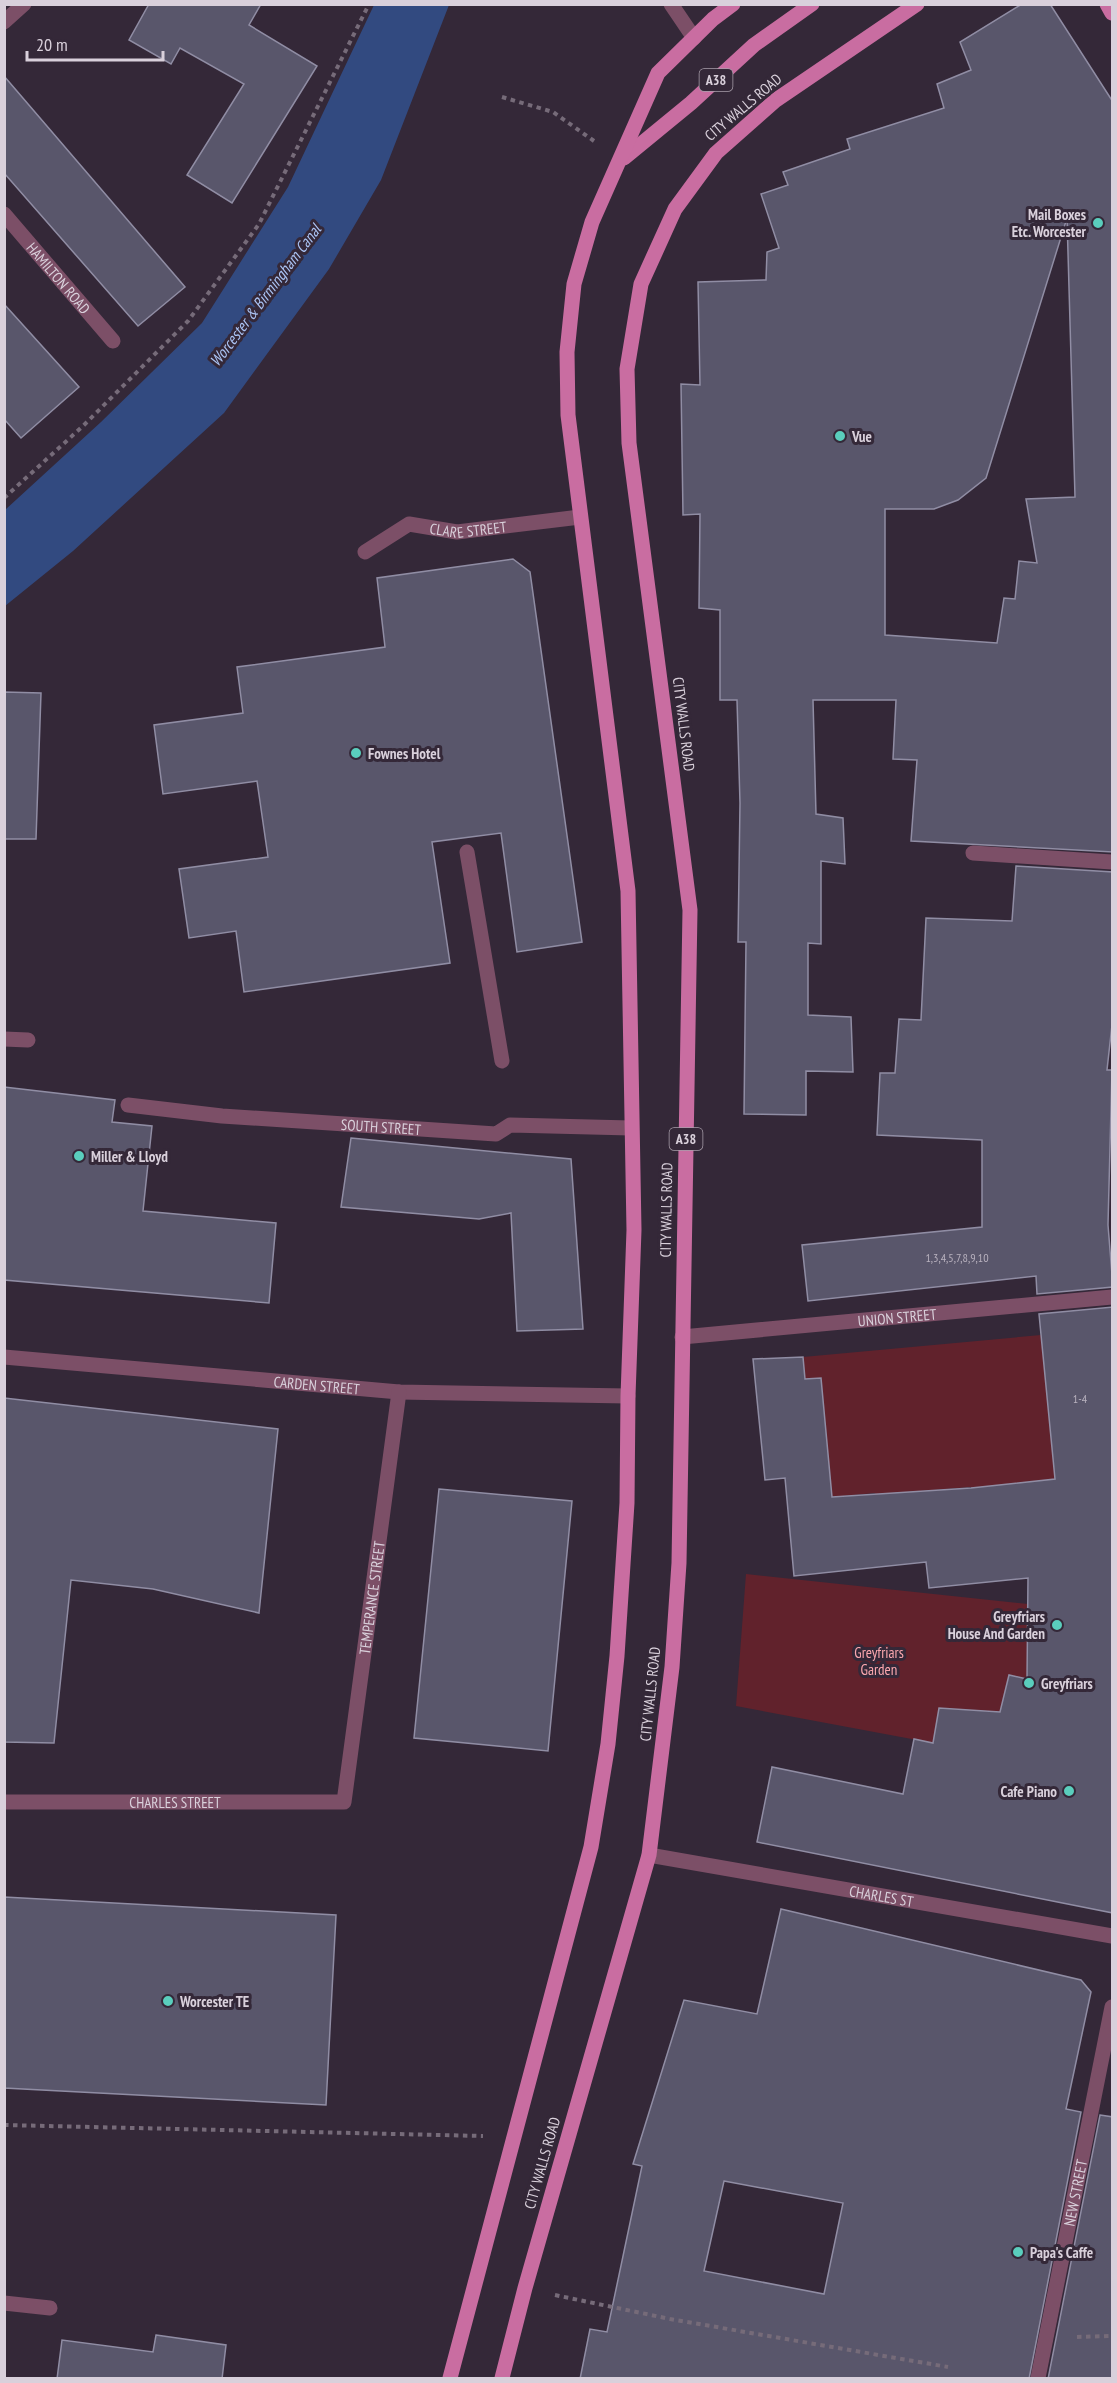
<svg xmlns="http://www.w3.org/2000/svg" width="1117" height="2383" viewBox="0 0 1117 2383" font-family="'PT Sans Narrow',sans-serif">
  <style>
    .green { fill: #61222c }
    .water { fill: #324a80 }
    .building { fill: #59566b; stroke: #908da4; stroke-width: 1.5; fill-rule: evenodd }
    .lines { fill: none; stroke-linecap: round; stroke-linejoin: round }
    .path { stroke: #766b79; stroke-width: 4; stroke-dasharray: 4.5 4.5; stroke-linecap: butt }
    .service { stroke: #7c4f67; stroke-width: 15 }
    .pedestrian { stroke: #7c4f67; stroke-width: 15 }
    .minor { stroke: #7c4f67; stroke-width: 15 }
    .primary { stroke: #c96da1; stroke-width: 15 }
    .poi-dot { fill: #5acebd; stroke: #342838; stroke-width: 2 }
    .labels { text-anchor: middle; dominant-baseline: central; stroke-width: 6; stroke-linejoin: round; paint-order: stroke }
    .number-label { font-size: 12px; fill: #b9b2bf }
    .shield { fill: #342838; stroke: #a89eaa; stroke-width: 1.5 }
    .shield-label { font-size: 14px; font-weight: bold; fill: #d9d0db }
    .street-label { font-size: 15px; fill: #d9d0db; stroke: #342838 }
    .poi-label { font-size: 15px; font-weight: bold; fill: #d9d0db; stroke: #342838; text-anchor: start }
    .park-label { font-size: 15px; fill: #fba7ae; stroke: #342838 }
    .water-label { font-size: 16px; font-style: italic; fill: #abc4f5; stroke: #342838 }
  </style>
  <rect width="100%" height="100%" fill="#342838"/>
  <!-- green -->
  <g class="green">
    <polygon points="1041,1335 1055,1479 1038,1481 1040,1499 973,1505 971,1487 920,1491 877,1509 875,1493 788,1501 830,1473 821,1378 805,1379 803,1357"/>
    <polygon points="746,1574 1028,1604 1028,1654 1092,1690 1009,1675 1000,1712 939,1708 933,1743 736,1706"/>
  </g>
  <!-- water -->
  <polygon class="water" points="374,5 449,5 381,180 329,269 224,413 73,551 5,606 5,510 101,422 202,323 288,187"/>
  <!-- building -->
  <g class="building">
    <polygon points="149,4 261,4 249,25 317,66 232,203 187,175 244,84 180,48 171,64 129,40"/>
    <path d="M 1022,4 L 1050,4 L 1113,102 L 1113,852 L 911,841 L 917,760 L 893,759 L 896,700 L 813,700 L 816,814 L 843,818 L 845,864 L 821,861 L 821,944 L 808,943 L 808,1015 L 851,1017 L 853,1072 L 806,1071 L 806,1115 L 744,1114 L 746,942 L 738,942 L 740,803 L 737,700 L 720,700 L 720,610 L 699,608 L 700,514 L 683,515 L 681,384 L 700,385 L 698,282 L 766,280 L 767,252 L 779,248 L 761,194 L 788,185 L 783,172 L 850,149 L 847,139 L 944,108 L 937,84 L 971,70 L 960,42 ZM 1067,218 L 1075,497 L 1026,499 L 1037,563 L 1019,561 L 1015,599 L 1004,598 L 997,643 L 885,635 L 885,509 L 934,509 L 958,500 L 986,478 Z"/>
    <polygon points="4,76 185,287 138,326 4,173"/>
    <polygon points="4,304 79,387 21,438 4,419"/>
    <polygon points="513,559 530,572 582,942 517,952 501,833 432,842 450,963 244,992 236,931 189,938 179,869 268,857 257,781 163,794 154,725 243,713 237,667 385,647 377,578"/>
    <polygon points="4,692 41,693 36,839 4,839"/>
    <polygon points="1016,866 1113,872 1113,1016 1107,1070 1112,1070 1108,1225 1113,1287 1037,1294 1036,1276 808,1301 802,1245 982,1227 982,1140 877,1135 880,1073 895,1073 899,1019 921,1020 926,918 1012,921"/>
    <polygon points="4,1087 115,1100 112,1122 152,1126 143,1211 276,1223 269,1303 4,1280"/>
    <polygon points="351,1138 571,1159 583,1329 517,1331 511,1213 479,1219 341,1207"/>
    <polygon points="1113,1307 1113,1913 757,1842 772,1767 903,1794 914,1739 933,1743 939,1708 1000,1712 1009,1675 1027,1679 1028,1578 929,1588 926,1562 794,1576 785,1478 765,1480 753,1359 803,1357 805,1379 821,1378 832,1497 971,1488 1055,1479 1039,1314"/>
    <polygon points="4,1398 278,1429 259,1613 153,1589 71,1580 54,1743 4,1742"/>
    <polygon points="439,1489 572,1501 548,1751 414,1738"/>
    <polygon points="4,1897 336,1915 326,2105 4,2088"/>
    <path d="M 781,1909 L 1081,1980 L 1091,1992 L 1066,2109 L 1081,2112 L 1029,2379 L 580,2379 L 590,2329 L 607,2332 L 642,2166 L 633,2164 L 684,2000 L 757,2014 ZM 724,2181 L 843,2203 L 824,2294 L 704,2271 Z"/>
    <polygon points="1100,2115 1113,2117 1113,2379 1048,2379"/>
    <polygon points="156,2335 226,2345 222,2379 57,2379 62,2340 153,2352"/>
  </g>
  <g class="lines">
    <!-- path -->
    <g class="path">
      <polyline points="502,97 553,112 594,141"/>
      <polyline points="4,498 83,426 188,321 259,224 369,4"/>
      <polyline points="4,2125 483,2136"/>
      <polyline points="555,2295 670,2319 948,2367"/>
      <polyline points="1077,2337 1112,2336"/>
    </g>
    <!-- service -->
    <g class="service">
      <polyline points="671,4 694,38"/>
      <path id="s1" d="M 365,552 L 409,524 L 457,532 L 580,517"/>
      <polyline points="973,853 1112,862"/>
      <path id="s2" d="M 128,1105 L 222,1116 L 496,1134 L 510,1125 L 631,1128"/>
      <polyline points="4,2303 50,2308"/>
    </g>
    <!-- pedestrian -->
    <polyline class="pedestrian" points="467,852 502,1061"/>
    <!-- minor -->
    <g class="minor">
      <polyline points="4,22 24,4"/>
      <path id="s3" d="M 4,214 L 113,341"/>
      <polyline points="4,1039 28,1040"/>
      <path id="s4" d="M 682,1337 L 1112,1297"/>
      <path id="s5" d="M 4,1357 L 399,1392 L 628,1396"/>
      <path id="s6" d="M 4,1802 L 344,1802 L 399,1392"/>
      <path id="s7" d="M 649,1855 L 1112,1936"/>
      <path id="s8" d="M 1038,2378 L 1112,2007"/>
    </g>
    <!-- primary -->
    <g class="primary">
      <polyline points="1107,4 1112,13"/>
      <polyline points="624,158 691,103 754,45 812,4"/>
      <polyline points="450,2378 591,1847 608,1744 617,1656 627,1503 628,1396 634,1230 628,891 568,415 567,352 574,284 592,222 658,73 713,19 733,4"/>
      <polyline points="502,2378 525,2288 649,1855 672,1667 679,1563 690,910 629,443 627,369 641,284 675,209 716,153 776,100 917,4"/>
    </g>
  </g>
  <!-- markers -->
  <g class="poi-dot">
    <circle cx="1098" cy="223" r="6"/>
    <circle cx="840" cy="436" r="6"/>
    <circle cx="356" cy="753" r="6"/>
    <circle cx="79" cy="1156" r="6"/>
    <circle cx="1057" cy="1625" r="6"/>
    <circle cx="1029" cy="1683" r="6"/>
    <circle cx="1069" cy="1791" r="6"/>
    <circle cx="168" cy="2001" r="6"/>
    <circle cx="1018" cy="2252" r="6"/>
  </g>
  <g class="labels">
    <!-- number labels -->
    <g class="number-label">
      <text x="957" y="1257">1,3,4,5,7,8,9,10</text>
      <text x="1080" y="1398">1-4</text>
    </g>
    <!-- shield labels -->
    <g class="shield">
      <rect x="699.5" y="69" width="33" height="22" rx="4.5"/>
      <rect x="669.5" y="1128" width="33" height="22" rx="4.5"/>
    </g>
    <g class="shield-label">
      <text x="716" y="80">A38</text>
      <text x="686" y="1139">A38</text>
    </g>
    <!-- street labels -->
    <g class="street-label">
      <text transform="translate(743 107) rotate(-40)">CITY WALLS ROAD</text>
      <text stroke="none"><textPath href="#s3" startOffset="84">HAMILTON ROAD</textPath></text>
      <text stroke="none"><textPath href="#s1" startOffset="112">CLARE STREET</textPath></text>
      <text transform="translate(684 724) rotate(83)">CITY WALLS ROAD</text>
      <text stroke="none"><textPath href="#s2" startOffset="254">SOUTH STREET</textPath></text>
      <text transform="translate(666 1210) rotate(-89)">CITY WALLS ROAD</text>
      <text stroke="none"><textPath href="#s4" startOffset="216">UNION STREET</textPath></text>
      <text stroke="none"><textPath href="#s5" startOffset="314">CARDEN STREET</textPath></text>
      <text stroke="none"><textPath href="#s6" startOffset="546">TEMPERANCE STREET</textPath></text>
      <text transform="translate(650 1694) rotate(-84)">CITY WALLS ROAD</text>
      <text stroke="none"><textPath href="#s6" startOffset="171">CHARLES STREET</textPath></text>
      <text stroke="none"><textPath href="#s7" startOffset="236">CHARLES ST</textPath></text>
      <text transform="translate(542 2163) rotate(-74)">CITY WALLS ROAD</text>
      <text stroke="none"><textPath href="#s8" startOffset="189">NEW STREET</textPath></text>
    </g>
    <!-- poi labels -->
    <g class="poi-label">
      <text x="1086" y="214" text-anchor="end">Mail Boxes<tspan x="1086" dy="17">Etc. Worcester</tspan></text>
      <text x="852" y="436">Vue</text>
      <text x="368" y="753">Fownes Hotel</text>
      <text x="91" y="1156">Miller &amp; Lloyd</text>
      <text x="1045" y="1616" text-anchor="end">Greyfriars<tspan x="1045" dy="17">House And Garden</tspan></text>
      <text x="1041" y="1683">Greyfriars</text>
      <text x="1057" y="1791" text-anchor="end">Cafe Piano</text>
      <text x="180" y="2001">Worcester TE</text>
      <text x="1030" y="2252">Papa's Caffe</text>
    </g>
    <!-- park labels -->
    <g class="park-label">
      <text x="879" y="1652">Greyfriars<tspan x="879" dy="17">Garden</tspan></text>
    </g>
    <!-- water labels -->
    <g class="water-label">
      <text transform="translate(265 295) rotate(-53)">Worcester &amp; Birmingham Canal</text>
    </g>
  </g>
  <!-- border -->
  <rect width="1117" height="2383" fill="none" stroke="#d9d0db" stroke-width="12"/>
  <!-- scale -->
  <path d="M27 51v9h136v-9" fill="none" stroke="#d9d0db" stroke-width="3"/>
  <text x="36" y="51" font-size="18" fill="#d9d0db" stroke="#342838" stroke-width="4.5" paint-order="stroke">20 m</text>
</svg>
